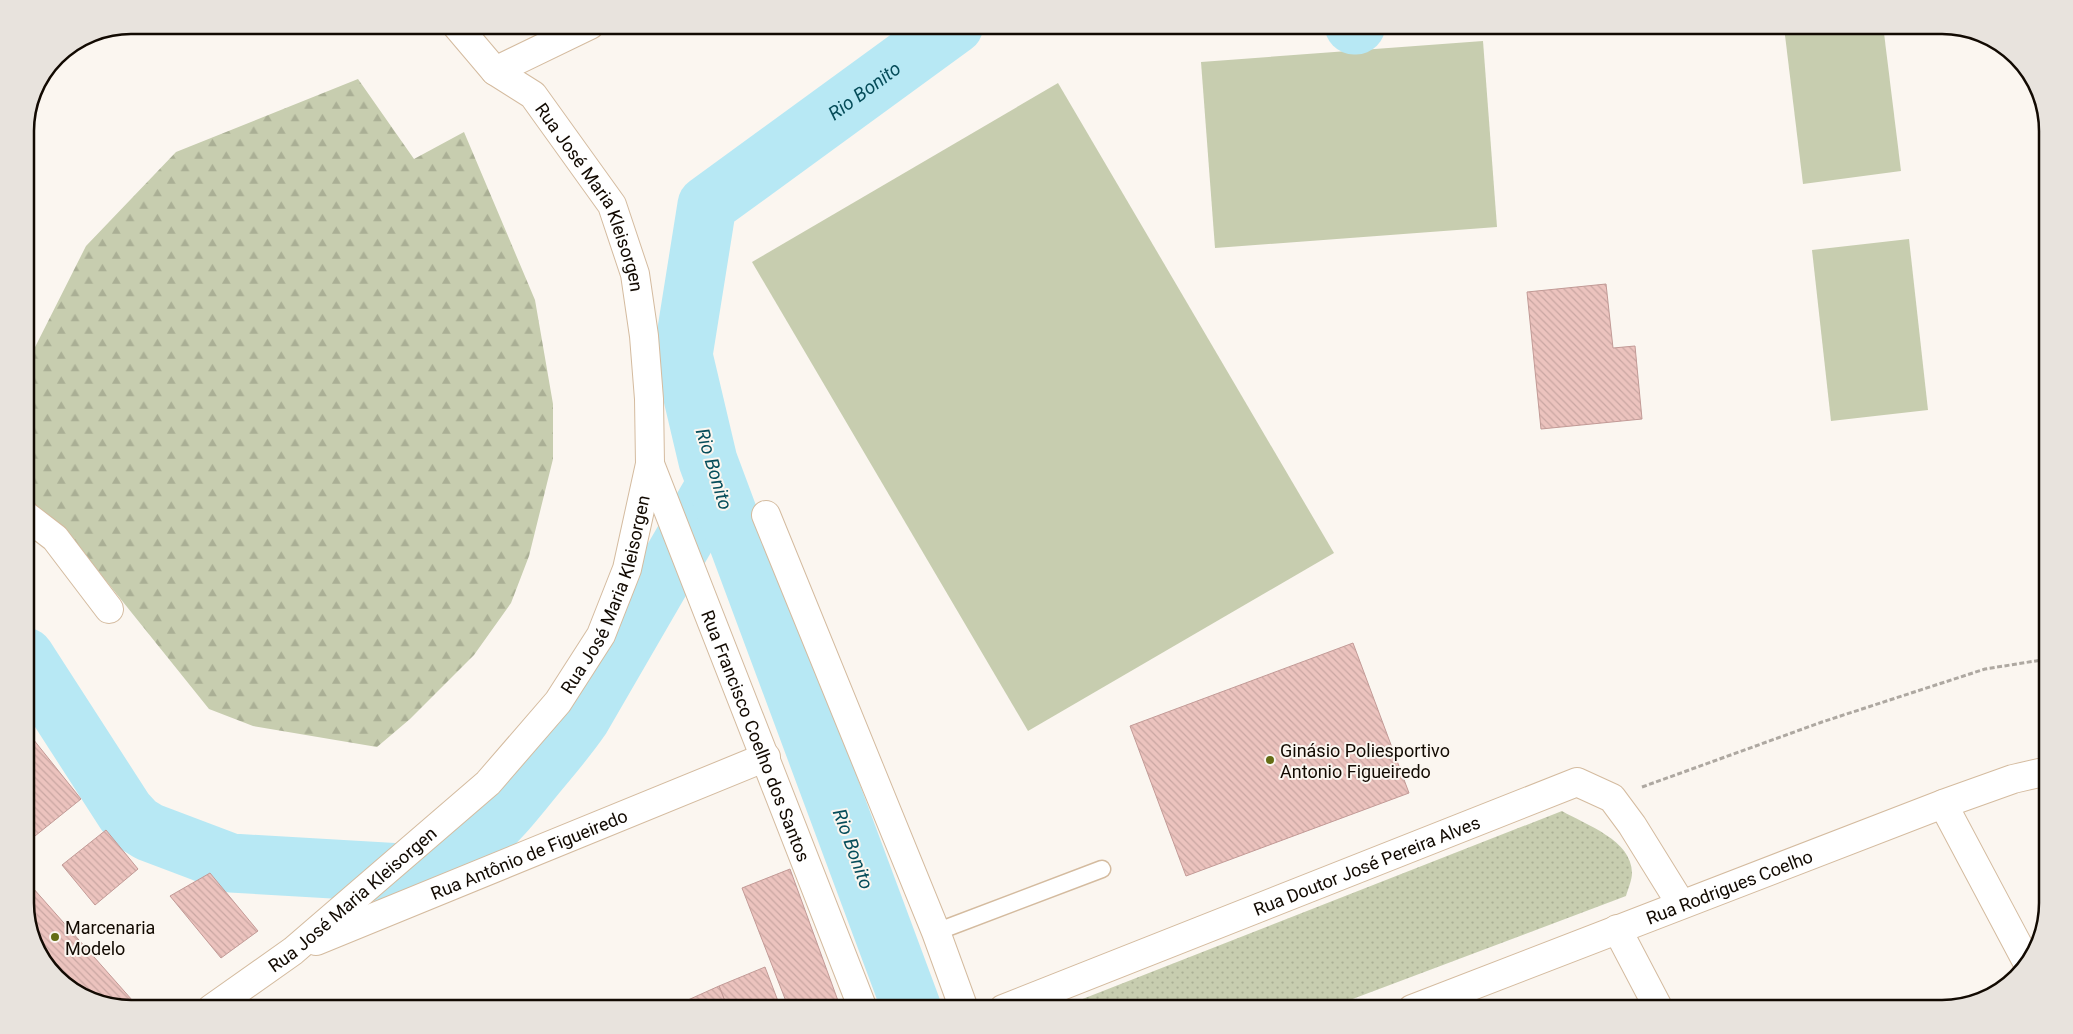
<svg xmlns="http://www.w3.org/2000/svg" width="2073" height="1034" viewBox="0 0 2073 1034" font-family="Roboto,sans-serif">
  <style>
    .grass { fill: url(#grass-dots) }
    .forest { fill: url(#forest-firs) }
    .pitch { fill: #c7cdaf }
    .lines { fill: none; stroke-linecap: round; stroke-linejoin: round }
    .river { stroke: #b7e8f4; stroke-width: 59 }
    .building { fill: url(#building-back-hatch); stroke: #c29a96 }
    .lane-casing { stroke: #d4bb9f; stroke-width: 19 }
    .street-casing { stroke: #d4bb9f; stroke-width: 30 }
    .secondary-casing { stroke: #d4bb9f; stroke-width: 30 }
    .path { stroke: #aea8a1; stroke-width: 3; stroke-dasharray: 5 2.5; stroke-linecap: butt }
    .lane { stroke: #fff; stroke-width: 16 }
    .street { stroke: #fff; stroke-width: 28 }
    .secondary { stroke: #fff; stroke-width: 28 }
    .poi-dot { fill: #646d14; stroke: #fbf6f0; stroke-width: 2 }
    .labels { text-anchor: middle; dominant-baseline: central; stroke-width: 4; stroke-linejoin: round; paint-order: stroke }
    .street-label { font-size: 18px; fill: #120a02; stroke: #fbf6f0 }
    .poi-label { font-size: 18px; fill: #120a02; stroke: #fbf6f0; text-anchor: start }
    .water-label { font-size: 19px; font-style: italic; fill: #064d5a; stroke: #fbf6f0 }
    .rim { fill: none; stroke: #120a02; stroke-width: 2.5 }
  </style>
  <defs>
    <pattern id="grass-dots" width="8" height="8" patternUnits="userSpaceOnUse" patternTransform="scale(1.25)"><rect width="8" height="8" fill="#c7cdaf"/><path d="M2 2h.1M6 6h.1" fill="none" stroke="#aaaf95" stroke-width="1.8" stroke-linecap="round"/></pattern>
    <pattern id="forest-firs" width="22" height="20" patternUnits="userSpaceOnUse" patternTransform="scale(1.25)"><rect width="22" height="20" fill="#c7cdaf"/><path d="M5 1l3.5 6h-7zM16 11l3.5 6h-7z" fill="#aaaf95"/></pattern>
    <pattern id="building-back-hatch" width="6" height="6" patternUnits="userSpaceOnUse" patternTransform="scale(1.25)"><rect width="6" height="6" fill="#ecc3be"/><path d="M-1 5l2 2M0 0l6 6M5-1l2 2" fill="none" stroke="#c9a6a2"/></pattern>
  </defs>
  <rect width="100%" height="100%" fill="#fbf6f0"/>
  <!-- grass -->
  <path class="grass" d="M 1562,811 C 1586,825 1632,840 1632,873 C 1632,880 1628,889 1626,896 L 1326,1009 L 1057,1009 Z"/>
  <!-- forest -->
  <polygon class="forest" points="358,79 414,159 464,132 535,300 553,404 553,459 529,556 511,603 474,655 410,719 377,747 253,726 209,709 66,531 25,498 25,367 86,246 176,152"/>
  <!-- pitch -->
  <g class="pitch">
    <polygon points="1797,25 1883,25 1901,171 1803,184 1784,27"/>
    <polygon points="1483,41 1497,227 1215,248 1201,62"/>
    <polygon points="1058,83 1334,553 1028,731 752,262"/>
    <polygon points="1909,239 1928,410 1831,421 1812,250"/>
  </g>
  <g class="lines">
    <!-- river -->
    <g class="river">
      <polyline points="1354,25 1356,25"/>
      <path d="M 25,657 L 125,812 L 136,824 L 149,832 L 231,863 L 402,873 C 465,862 493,828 531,781 C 548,760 566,740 581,718 L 713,490"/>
      <path id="s1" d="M 912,1009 L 708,461 L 683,355 L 707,205 L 954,25"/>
    </g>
  </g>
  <!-- building -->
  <g class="building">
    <polygon points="1606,284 1613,348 1635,346 1642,419 1541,429 1527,292"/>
    <polygon points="1353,643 1409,793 1186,876 1130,726"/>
    <polygon points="25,729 81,799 25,844"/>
    <polygon points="106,830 138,869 95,905 62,865"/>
    <polygon points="790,869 841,1009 789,1009 742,888"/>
    <polygon points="210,873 258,931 221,958 170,896"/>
    <polygon points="25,879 140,1009 130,1009 84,998 43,962 25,911"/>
    <polygon points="765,967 781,1009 728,1009 719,986"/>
    <polygon points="719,986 728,1009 668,1009"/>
    <polygon points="656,1001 659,1009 634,1009"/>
  </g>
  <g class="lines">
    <!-- lane casing -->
    <g class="lane-casing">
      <polyline id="lane" points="936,932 1102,869"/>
    </g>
    <!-- street casing -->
    <g class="street-casing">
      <g id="street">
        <polyline points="495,71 590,25"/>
        <polyline points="25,515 55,538 109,609"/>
        <polyline points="766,515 936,932 964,1009"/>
        <polyline points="1943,804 2027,962"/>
        <polyline points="1617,929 1659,1009"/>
        <path id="s2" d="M 316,941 L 766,757"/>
        <path id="s3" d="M 211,1009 L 293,951 L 488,783 L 558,702 L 601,635 L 627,569 L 650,464"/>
      </g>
    </g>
    <!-- secondary casing -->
    <g class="secondary-casing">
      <g id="secondary">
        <path id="s4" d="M 456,25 L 495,71 L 533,95 L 612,205 L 635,274 L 644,336 L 649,399 L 650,464 L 863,1009"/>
        <path id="s5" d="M 1003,1009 L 1577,782 L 1612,798 L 1632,825 L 1681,904"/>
        <path id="s6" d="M 1412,1009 L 1943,804 L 2013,779 L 2048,771"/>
      </g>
    </g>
    <!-- path -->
    <polyline class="path" points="1642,787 1822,722 1985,669 2048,659"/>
    <!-- lane -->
    <use href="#lane" class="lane"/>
    <!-- street -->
    <use href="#street" class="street"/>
    <!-- secondary -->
    <use href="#secondary" class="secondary"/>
  </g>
  <!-- markers -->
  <g class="poi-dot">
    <circle cx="1270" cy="760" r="5"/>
    <circle cx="55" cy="937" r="5"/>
  </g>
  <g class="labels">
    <!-- street labels -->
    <g class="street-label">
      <text stroke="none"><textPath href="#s4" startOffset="224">Rua José Maria Kleisorgen</textPath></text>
      <text stroke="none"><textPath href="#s3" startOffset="584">Rua José Maria Kleisorgen</textPath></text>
      <text stroke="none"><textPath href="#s4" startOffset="796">Rua Francisco Coelho dos Santos</textPath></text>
      <text stroke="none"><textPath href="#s2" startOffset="230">Rua Antônio de Figueiredo</textPath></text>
      <text stroke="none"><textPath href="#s5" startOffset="391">Rua Doutor José Pereira Alves</textPath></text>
      <text stroke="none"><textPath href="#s6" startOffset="340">Rua Rodrigues Coelho</textPath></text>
      <text stroke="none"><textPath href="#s3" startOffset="179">Rua José Maria Kleisorgen</textPath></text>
    </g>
    <!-- poi labels -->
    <g class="poi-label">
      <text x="1280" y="750">Ginásio Poliesportivo<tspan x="1280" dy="21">Antonio Figueiredo</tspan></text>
      <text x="65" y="927">Marcenaria<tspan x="65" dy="21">Modelo</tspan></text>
    </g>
    <!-- water labels -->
    <g class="water-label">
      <text stroke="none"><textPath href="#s1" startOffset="1040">Rio Bonito</textPath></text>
      <text transform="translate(714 469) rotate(73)">Rio Bonito</text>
      <text transform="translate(853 849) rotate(70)">Rio Bonito</text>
    </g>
  </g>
  <!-- crop -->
  <path d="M0 0H2073V1034H0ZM131 34H1942A97 97 0 0 1 2039 131V903A97 97 0 0 1 1942 1000H131A97 97 0 0 1 34 903V131A97 97 0 0 1 131 34Z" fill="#e8e3dd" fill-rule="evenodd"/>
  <path class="rim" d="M131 34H1942A97 97 0 0 1 2039 131V903A97 97 0 0 1 1942 1000H131A97 97 0 0 1 34 903V131A97 97 0 0 1 131 34Z"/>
</svg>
